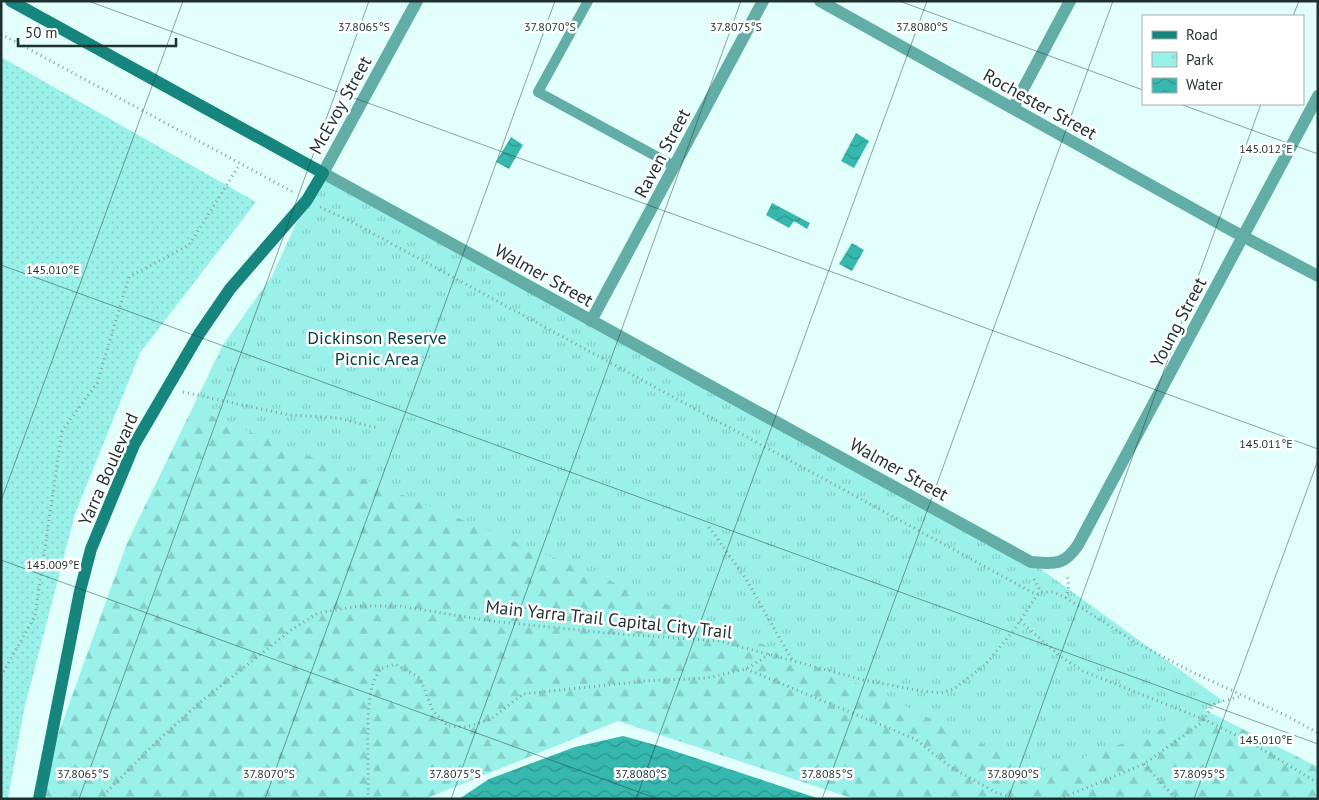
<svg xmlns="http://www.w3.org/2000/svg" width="1319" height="800" viewBox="0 0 1319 800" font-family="'PT Sans',sans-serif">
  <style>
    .grass { fill: url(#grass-dots) }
    .forest { fill: url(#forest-firs) }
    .park { fill: url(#park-tufts) }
    .water { fill: url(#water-waves) }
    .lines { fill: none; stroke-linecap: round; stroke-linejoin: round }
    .path { stroke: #869e9b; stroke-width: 3; stroke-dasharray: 1 4; stroke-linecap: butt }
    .lane { stroke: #62aea7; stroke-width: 10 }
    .street { stroke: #62aea7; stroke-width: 12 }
    .secondary { stroke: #16857e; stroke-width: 12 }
    .ticks { fill: none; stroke: #1e312f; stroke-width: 1; stroke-opacity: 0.45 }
    .labels { text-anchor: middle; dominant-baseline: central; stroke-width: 5; stroke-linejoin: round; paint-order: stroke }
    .street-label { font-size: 18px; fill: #1e312f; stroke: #fff }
    .park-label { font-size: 18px; fill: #08423e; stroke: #fff }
    .ticks-label { font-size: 12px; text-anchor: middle; fill: #1e312f; stroke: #fff; stroke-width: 5; stroke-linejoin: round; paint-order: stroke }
  </style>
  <defs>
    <pattern id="grass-dots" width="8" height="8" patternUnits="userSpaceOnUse" patternTransform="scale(1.25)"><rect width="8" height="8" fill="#99f1e9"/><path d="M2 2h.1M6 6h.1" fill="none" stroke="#83cfc8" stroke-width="1.8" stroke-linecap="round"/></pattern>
    <pattern id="forest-firs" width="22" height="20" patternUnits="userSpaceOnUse" patternTransform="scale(1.25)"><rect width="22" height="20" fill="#99f1e9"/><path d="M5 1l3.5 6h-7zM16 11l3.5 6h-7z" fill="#83cfc8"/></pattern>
    <pattern id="park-tufts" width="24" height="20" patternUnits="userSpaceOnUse" patternTransform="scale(1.25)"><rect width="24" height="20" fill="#99f1e9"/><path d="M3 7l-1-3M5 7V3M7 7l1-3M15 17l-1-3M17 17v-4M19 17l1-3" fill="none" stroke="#83cfc8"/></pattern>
    <pattern id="water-waves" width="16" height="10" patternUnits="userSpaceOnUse" patternTransform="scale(1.25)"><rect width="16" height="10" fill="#37b8af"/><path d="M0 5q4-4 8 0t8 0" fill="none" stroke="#2e968f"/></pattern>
  </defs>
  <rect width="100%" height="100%" fill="#e2fffb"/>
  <!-- grass -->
  <polygon class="grass" points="1,57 256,202 140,353 75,514 24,710 8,799 1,799"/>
  <!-- forest -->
  <polygon class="forest" points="223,345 1179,697 1318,767 1318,799 854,799 618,721 425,799 35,799 127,543"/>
  <!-- park -->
  <polygon class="park" points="323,173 1031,562 1223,701 1176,724 1041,773 868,688 193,408 223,345 272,276 307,200"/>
  <!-- water -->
  <g class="water">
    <polygon points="856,133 869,141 854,168 841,161"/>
    <polygon points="511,137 523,145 509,169 496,162"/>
    <polygon points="772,203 810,223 807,229 794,221 789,228 766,215"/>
    <polygon points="852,243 864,250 852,271 839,264"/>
    <polygon points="623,736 659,746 820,799 459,799 489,779 575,747"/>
  </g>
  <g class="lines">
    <!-- path -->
    <g class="path">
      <polyline points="1,34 293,192"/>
      <polyline points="320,207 350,221 1037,595"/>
      <polyline points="183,392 289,415 338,418 377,428"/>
      <polyline points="709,527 746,579 792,660"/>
      <polyline points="1034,579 1041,592"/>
      <polyline points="1066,598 1069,586 1067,576"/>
      <polyline points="1020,621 1060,656 1083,671 1203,719 1250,742 1318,783"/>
      <polyline points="746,669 915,739 952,768 997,793 1015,799"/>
      <polyline points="1,676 35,616 62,431 97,383 129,277 189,245 240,164"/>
      <polyline points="1144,764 1176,799"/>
      <polyline points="100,799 152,746 197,705 291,630 318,613 359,606 399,606 491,621 607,633 719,641 864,680 922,691 941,693 954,689 985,665 1014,630 1037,595 1041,592 1053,592 1066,598 1135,642 1192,672 1285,715 1318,733"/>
      <path d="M 366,799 L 368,795 C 369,762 365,717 372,687 C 373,681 377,675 380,669 L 395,664 L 420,678 L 433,711 L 448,726 L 467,727 L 491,719 L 523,694 L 645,681 L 707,678 L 746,669 L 770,654"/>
      <polyline points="1059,799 1144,764 1201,723 1215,703 1242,696"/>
    </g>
    <!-- lane -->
    <polyline class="lane" points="588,1 538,92 674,166"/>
    <!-- street -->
    <g class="street">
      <path d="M 417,1 L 323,173 L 1031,562 C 1054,564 1064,566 1078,545 L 1318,96"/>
      <polyline points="820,1 1231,230 1318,276"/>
      <polyline points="1013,108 1070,1"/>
      <polyline points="591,321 763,1"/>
    </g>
    <!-- secondary -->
    <polyline class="secondary" points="11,1 323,173 307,200 230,289 199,334 134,445 91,549 80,591 39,799"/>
  </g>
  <!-- ticks -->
  <path class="ticks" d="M 88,1 L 1318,449M 899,1 L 1143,90M 1293,16 L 1299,1M 1180,104 L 1318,154M 1,265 L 1318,744M 1,501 L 183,1M 1,560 L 658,799M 79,799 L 369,1M 265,799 L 555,1M 451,799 L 741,1M 636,799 L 927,1M 822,799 L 1113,1M 1008,799 L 1261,104M 1194,799 L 1318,460"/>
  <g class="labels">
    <!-- street labels -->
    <g class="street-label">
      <text transform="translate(1040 104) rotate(29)">Rochester Street</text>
      <text transform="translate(340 105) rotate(-61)">McEvoy Street</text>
      <text transform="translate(662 153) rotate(-62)">Raven Street</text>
      <text transform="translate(544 275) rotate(29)">Walmer Street</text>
      <text transform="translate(1178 322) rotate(-62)">Young Street</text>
      <text transform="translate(108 469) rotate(-66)">Yarra Boulevard</text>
      <text transform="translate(899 469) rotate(29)">Walmer Street</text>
      <text transform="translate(609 619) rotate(6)">Main Yarra Trail Capital City Trail</text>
    </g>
    <!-- park labels -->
    <g class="park-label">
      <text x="377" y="337">Dickinson Reserve<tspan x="377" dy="21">Picnic Area</tspan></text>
    </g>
  </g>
  <g class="ticks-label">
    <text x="550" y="31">37.8070°S</text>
    <text x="736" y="31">37.8075°S</text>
    <text x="922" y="31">37.8080°S</text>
    <text x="364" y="31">37.8065°S</text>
    <text x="1266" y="153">145.012°E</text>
    <text x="53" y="274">145.010°E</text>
    <text x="1266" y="448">145.011°E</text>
    <text x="53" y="569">145.009°E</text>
    <text x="1266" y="744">145.010°E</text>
    <text x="83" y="778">37.8065°S</text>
    <text x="269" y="778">37.8070°S</text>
    <text x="455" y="778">37.8075°S</text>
    <text x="641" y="778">37.8080°S</text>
    <text x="827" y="778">37.8085°S</text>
    <text x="1013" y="778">37.8090°S</text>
    <text x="1199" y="778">37.8095°S</text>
  </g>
  <!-- border -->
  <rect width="1319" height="800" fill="none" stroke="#1e312f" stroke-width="5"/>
  <!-- legend -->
  <rect x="1142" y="15" width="162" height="90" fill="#ffffff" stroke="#a5adac"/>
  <rect x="1152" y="31" width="25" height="8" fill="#16857e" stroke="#a5adac"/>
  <text x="1186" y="40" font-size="15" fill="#1e312f">Road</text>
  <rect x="1152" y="52" width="25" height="15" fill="url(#park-tufts)" stroke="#a5adac"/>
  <text x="1186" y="65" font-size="15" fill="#1e312f">Park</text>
  <rect x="1152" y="78" width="25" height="15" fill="url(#water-waves)" stroke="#a5adac"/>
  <text x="1186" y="90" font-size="15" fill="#1e312f">Water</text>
  <!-- scale -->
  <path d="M18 38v8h158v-8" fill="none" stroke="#1e312f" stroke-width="2.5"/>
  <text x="25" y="38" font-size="15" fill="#1e312f" stroke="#ffffff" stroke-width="4" paint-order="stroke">50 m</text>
</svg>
